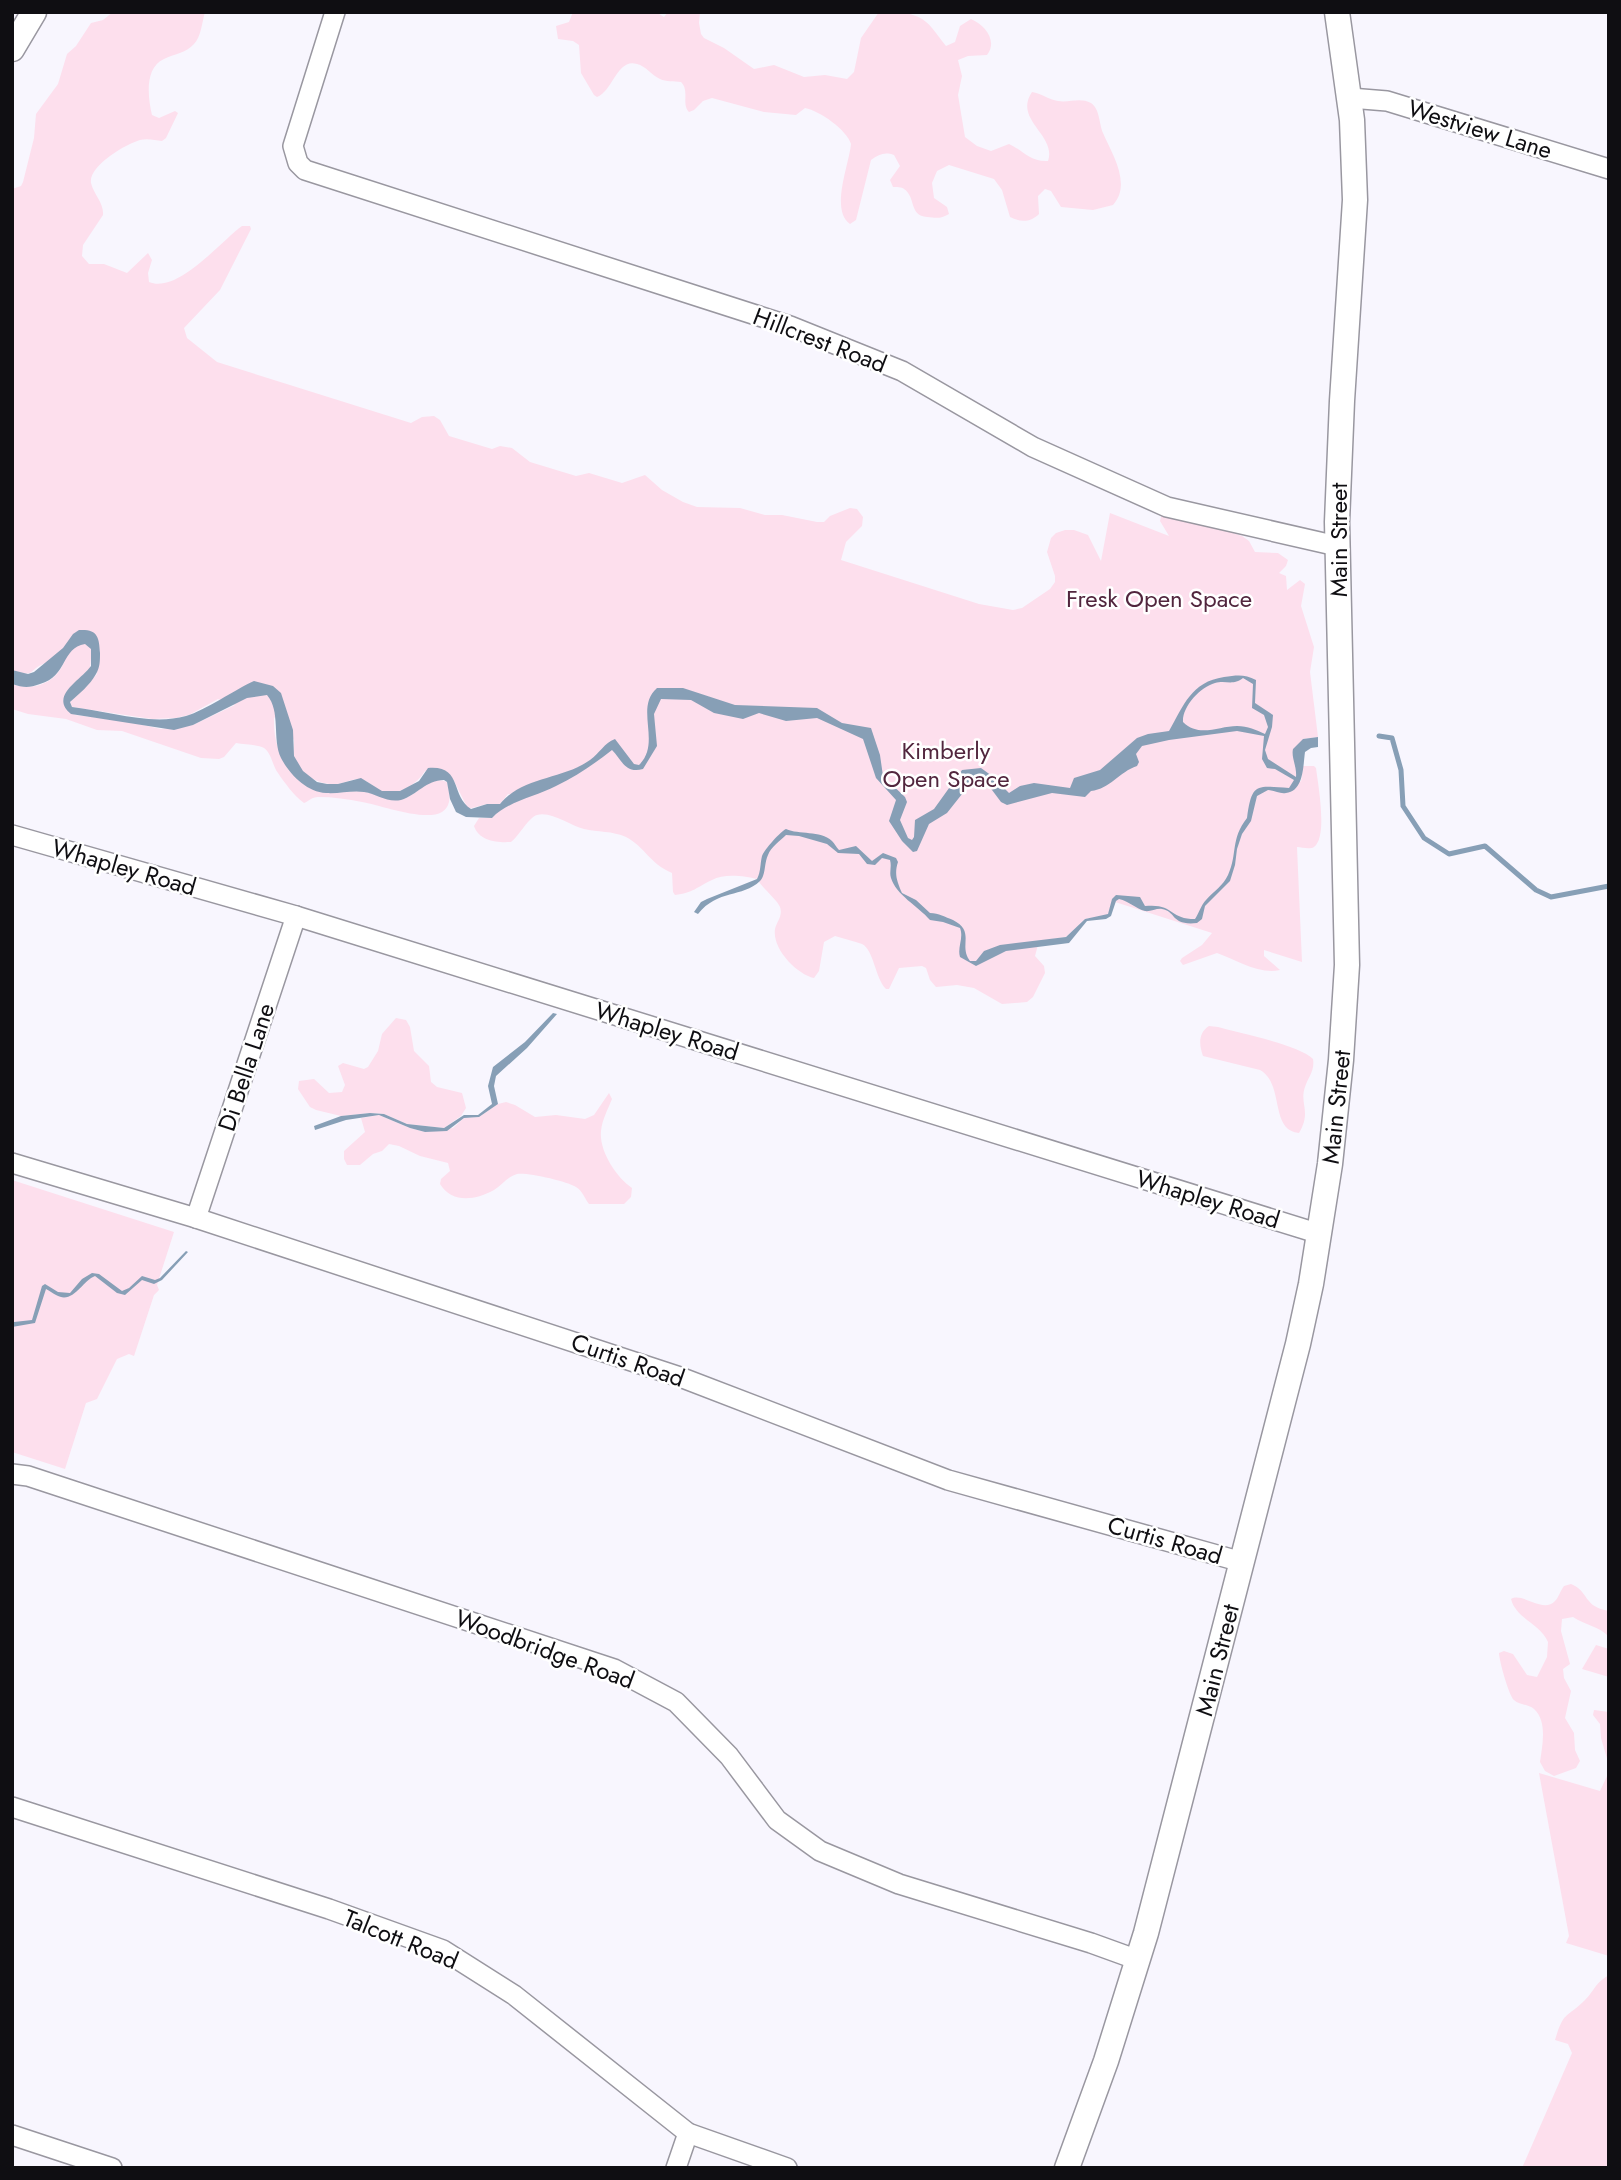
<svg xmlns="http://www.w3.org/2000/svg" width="1621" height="2180" viewBox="0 0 1621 2180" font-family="Jost,sans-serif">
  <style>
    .green { fill: #fddfed; fill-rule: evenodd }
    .water { fill: #879fb6; fill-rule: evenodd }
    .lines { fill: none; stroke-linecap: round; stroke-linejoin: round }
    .stream { stroke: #879fb6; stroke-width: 5 }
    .minor-casing { stroke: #9997a0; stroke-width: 22 }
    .major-casing { stroke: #9997a0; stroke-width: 27 }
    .minor { stroke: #fff; stroke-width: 19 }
    .major { stroke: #fff; stroke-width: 24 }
    .labels { text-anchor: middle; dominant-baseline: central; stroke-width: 5; stroke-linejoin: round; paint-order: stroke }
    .street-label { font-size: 24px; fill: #0f0e12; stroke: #fff }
    .park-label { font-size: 24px; fill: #52263e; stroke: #fff }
  </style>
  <rect width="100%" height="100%" fill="#f8f6fe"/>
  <!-- green -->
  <g class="green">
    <path d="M 113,12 L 205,12 C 202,22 201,37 194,44 C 186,53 174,54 164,59 C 144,68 148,98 152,115 L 159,118 L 175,111 L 178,113 L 166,138 L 162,141 C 155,140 147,138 140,140 C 126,144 88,166 91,183 C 94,195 104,203 103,215 L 83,245 L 82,256 L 89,264 L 104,264 L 127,273 L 148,253 L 152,260 L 148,273 L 149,282 C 178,294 221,241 242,226 L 250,226 L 251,229 L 220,290 L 184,328 L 187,338 L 217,362 L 411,423 L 422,417 L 434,416 L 440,420 L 449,436 L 492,449 L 500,446 L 512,448 L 530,462 L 576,476 L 589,473 L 622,483 L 645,475 L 662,490 L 683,502 L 697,507 L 740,508 L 765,515 L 782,515 L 817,522 L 824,522 L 830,516 L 850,508 L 857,509 L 863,517 L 862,526 L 846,542 L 841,560 L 979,604 L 1013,610 L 1022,608 L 1050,589 L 1055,582 L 1055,576 L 1047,552 L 1051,538 L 1056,533 L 1065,530 L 1074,530 L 1088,535 L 1101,561 L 1110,513 L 1169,536 L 1160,521 L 1162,513 L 1191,519 L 1242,536 L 1249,541 L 1255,552 L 1278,553 L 1288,560 L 1286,566 L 1279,573 L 1286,576 L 1287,590 L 1300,580 L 1305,584 L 1301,606 L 1314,647 L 1310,672 L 1318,737 L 1303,739 L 1294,759 L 1297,764 L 1297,778 L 1301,782 L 1303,766 L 1314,766 L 1316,768 C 1318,784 1328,837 1314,847 C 1309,850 1302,847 1297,847 L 1302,962 L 1264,950 L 1264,956 L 1280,970 C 1260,975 1236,960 1217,953 L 1183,965 L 1180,961 L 1182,958 L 1202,945 L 1212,933 L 1112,901 L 1108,915 L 1085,919 L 1066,937 L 1039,941 L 1035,956 L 1044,966 L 1045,973 L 1033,997 L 1027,1002 L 1002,1004 L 974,988 L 957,985 L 936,987 L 930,980 L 926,968 L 922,966 L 899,968 L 889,989 L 886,989 C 875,978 874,950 862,944 C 854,941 844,939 835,936 L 824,942 L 819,971 L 814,978 C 797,974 772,949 775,929 C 777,921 783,916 780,907 C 778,901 764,889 759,882 L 762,876 L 759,875 L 757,879 C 745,876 724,873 712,880 C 697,887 693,893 675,895 L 673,892 L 672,873 C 649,863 646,848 626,837 C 613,831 597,832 584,829 C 570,826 552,811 537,815 C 529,817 519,836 511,842 C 497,843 479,841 474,826 L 479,818 L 492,818 L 498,811 L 523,798 L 508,794 L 500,804 L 487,804 L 468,809 L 453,779 L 425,771 C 417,784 399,796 383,792 C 374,789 369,780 359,779 C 351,779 345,783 338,784 C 321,786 298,775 294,757 C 293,752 294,746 294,740 L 274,717 C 273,763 293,768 326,793 C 337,793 348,791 359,791 C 373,792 390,802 403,799 C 419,794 429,774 447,782 C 449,792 453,805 442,812 C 425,822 380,805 362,802 C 348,799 333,797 318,797 C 312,797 309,801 304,803 C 295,797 284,782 278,773 C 272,765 272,754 264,748 C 257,744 245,745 236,743 L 224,757 L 219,759 L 201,758 L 122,731 L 97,730 L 66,719 L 28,714 L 12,709 L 12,684 C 35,692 58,682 65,659 C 58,660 49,661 43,664 C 27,671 36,678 12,670 L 12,189 L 21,186 L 23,182 L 34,138 L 36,114 L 58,84 L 67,54 L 76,46 L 91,23 L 103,20 ZM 91,658 L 97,674 L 70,702 L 72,707 L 152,719 L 176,718 L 189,715 L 218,699 L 235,705 L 193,725 L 161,729 L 125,721 L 75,715 L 63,700 L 68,690 L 90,668 Z"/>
    <path d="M 573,12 L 656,12 L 664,17 L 668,12 L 700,12 L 699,23 L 701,34 L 704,38 L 724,48 L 754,69 L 774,65 L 804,77 L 825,75 L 847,79 L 854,72 L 861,38 L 879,12 C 898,12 919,11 932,28 C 937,34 941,40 946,46 L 955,42 L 960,26 L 971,19 C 985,25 998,41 987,55 L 968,56 L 958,60 L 962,76 L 958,95 L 965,137 L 977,146 L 991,151 L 1009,144 C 1024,151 1030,162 1048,161 C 1057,135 1013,120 1032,92 C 1041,93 1049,100 1058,101 C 1069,103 1080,97 1091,103 C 1100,109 1099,124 1103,133 C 1112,154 1132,184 1113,205 L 1093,210 L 1061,207 L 1051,191 L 1045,189 L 1038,196 L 1039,214 C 1030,223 1020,222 1010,217 L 1002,190 L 994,179 L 949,165 L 937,171 L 932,183 L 934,198 L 947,207 L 949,214 C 941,219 936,218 927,217 C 909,216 916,197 904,189 C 902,187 896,187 893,187 L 890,180 L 900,166 L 894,155 C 885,152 879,154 871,160 L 856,220 L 850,224 C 830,210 849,165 851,144 C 847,130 820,111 805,108 L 796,115 L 764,112 L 712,98 L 703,101 L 694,110 L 689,112 C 681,104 690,91 681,82 C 674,81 666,82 660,79 C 651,75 646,66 637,64 C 617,58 613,91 597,97 L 594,95 L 581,73 L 579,45 L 573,41 L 558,39 L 556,26 L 569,22 Z"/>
    <polygon points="396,1018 406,1020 410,1027 414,1051 429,1066 431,1082 437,1087 462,1093 466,1108 461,1116 444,1128 407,1124 384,1114 370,1113 341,1116 316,1110 310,1107 298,1089 299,1081 314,1079 329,1093 342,1092 345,1085 338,1066 343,1063 364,1069 368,1067 378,1051 382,1034"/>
    <path d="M 1209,1026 L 1218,1027 C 1239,1033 1300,1045 1313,1059 C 1315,1071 1308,1077 1305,1087 C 1299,1104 1312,1111 1299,1133 C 1269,1130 1285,1084 1260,1070 L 1203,1056 C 1199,1045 1198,1033 1209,1026 Z"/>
    <path d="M 609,1093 L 612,1099 C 608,1109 602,1120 601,1131 C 599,1151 616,1177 632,1188 L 631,1197 L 624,1204 L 589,1204 C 585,1199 582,1190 576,1187 C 567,1181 526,1172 517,1174 C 507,1177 502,1185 494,1190 C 476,1200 452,1204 440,1184 L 441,1179 L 450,1171 L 448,1163 L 420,1156 L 399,1146 L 389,1144 L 382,1151 L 373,1154 L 360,1165 L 347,1165 L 344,1159 L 344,1151 L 365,1132 L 361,1118 L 379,1115 L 410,1128 L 425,1132 L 453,1128 L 464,1118 L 479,1117 L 498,1104 L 506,1102 L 515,1105 L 535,1117 L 556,1115 L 585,1119 L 594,1115 Z"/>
    <polygon points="12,1180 174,1232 157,1285 159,1290 154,1295 134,1356 129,1354 117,1359 97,1399 86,1403 65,1469 12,1452"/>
    <path d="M 1571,1584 C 1589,1591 1583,1607 1609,1611 L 1609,1637 C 1599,1626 1585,1625 1573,1617 L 1562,1619 L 1561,1631 L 1570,1664 L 1563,1669 L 1564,1678 L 1571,1691 L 1565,1718 L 1574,1733 L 1575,1750 L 1580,1761 L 1576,1768 L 1554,1776 L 1545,1771 L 1540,1762 C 1542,1746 1548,1722 1534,1709 C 1528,1704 1519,1705 1514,1700 C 1509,1696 1499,1660 1499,1653 L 1504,1651 L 1513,1654 L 1527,1675 L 1537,1677 L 1547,1657 L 1548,1642 C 1540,1623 1516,1619 1511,1599 C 1523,1592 1543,1614 1555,1601 C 1559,1597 1560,1591 1564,1586 Z"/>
    <polygon points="1596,1645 1609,1649 1609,1677 1582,1669"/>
    <polygon points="1594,1710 1609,1712 1609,1956 1566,1943 1569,1936 1539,1773 1600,1791 1608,1774 1608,1762 1601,1738 1600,1724 1593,1715"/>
    <path d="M 1609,1975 L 1609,2168 L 1522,2168 L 1572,2053 L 1568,2044 L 1555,2040 C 1564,2010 1566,2019 1585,2000 C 1596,1989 1593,1985 1609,1975 Z"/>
  </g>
  <!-- water -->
  <g class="water">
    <path d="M 79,630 C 98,629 99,637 100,653 C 100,661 100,667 96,674 C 90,685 79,694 70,702 L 72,707 C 108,711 151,726 186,716 C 206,710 234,690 254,681 L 273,686 L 281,693 L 293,730 L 294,756 L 303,771 L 317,782 L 327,784 L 338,784 L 361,778 L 382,791 L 400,791 L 419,781 L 428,768 C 463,765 450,796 471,809 L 487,804 L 500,804 C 523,776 562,780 590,760 C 600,753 604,743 615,739 L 634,764 L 639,765 C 662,743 634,708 657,688 L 683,688 L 735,705 L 817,708 L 842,723 L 871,728 L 880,755 L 883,776 L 905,797 L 907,802 L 900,820 L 908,838 L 912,840 L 914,837 L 915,820 L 934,809 L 962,770 L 981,768 L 992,776 L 1009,793 L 1020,786 L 1034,783 L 1070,788 L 1074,778 L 1100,770 L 1137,738 L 1148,734 L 1169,731 C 1184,705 1191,682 1224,677 C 1237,675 1245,674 1256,680 L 1255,703 L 1273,715 L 1272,727 L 1265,750 L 1268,759 L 1296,777 C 1297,766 1291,758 1293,749 L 1303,739 L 1318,737 L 1318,747 L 1311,748 L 1305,752 C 1303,766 1304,791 1286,793 C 1280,794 1275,791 1268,790 L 1257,796 L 1251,821 L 1242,834 L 1237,849 L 1235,865 L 1230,881 L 1205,906 L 1202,919 L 1197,923 C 1171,926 1176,911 1162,909 C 1157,908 1150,912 1145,911 C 1136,909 1129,901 1119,899 L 1116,901 L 1111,916 L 1106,919 L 1087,921 L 1069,943 L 1006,951 L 976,966 L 960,957 C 957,947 964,938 960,928 L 943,922 L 930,920 C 918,906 896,895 891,878 C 889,872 892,867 890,860 L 882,858 L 875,865 L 867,864 L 859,854 L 838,853 L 827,844 L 799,836 L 786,835 C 780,841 771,847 768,855 C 764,863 766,875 760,881 C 742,898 718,889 698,914 L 694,912 L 701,902 L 707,899 L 757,879 C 761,871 760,864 762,856 C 764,850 781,831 786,829 C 799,835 820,830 832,841 C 835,844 836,847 839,850 L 856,846 L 872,861 L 883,853 L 896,858 L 898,862 C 894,874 897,881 902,893 L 916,900 L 930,913 C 939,913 945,917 953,920 C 976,932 958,945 970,961 L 976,961 L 984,951 L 1000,945 L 1066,937 L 1085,919 L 1108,914 L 1112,899 L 1116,895 L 1140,897 L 1145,906 C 1174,903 1169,919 1195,919 C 1199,913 1201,905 1206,900 C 1214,891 1223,886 1228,875 C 1238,853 1230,840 1247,818 C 1252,782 1256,786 1289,788 L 1294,780 L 1275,769 L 1267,768 L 1262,759 L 1264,736 L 1237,731 L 1169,740 L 1142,746 L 1136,754 L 1139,762 L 1137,766 C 1119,772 1110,789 1091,791 L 1085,797 L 1052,793 L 1007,805 L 1001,802 L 986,782 L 977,780 L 966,789 L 947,813 L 929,824 L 917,851 L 913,852 L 902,841 L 889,821 L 896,800 L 876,778 L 863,739 L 817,718 L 786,721 L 759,713 L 743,719 L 714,713 L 691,700 L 661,699 L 654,714 L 657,746 L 643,769 C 625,774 622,760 612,750 C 594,764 577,776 556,786 C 535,797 508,801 492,818 L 466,817 L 456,812 L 450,799 L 447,782 L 444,780 C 426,780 417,795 401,800 C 387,803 377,794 364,792 C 352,790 339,794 326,793 C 307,792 290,775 281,758 C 272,739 281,711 267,695 L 247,698 L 193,725 L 174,730 L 71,714 C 49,696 80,681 91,666 L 91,649 L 85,644 C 61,648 68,676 40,684 C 29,688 24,688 12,684 L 12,670 L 28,674 L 34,672 L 63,648 L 73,634 ZM 1243,678 L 1253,684 L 1252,708 L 1264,715 L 1268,727 L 1265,734 C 1256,730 1248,726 1237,726 C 1219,726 1199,738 1183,722 C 1182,707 1200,687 1215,683 C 1226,680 1233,686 1243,678 Z"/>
    <polygon points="553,1013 557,1014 527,1048 496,1076 494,1086 498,1104 479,1117 464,1118 447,1131 425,1132 410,1128 379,1115 346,1120 315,1130 314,1126 341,1116 370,1113 384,1114 407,1124 444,1128 464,1115 478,1115 492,1104 488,1086 493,1067 525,1042"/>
    <path d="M 186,1251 L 188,1252 L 162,1280 L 154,1284 L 142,1280 L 125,1295 L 117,1293 L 95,1276 C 82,1281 73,1305 56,1295 C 52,1293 50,1291 46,1289 L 35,1323 L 12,1327 L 14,1322 L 32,1320 L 42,1286 L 45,1284 L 58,1292 L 70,1293 L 82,1279 L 92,1273 L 99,1274 L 122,1291 L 129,1288 L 142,1276 L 155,1280 L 160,1278 Z"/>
  </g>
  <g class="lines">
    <!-- stream -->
    <polyline class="stream" points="1379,736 1392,738 1401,770 1403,806 1424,838 1449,854 1485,846 1536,890 1551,897 1609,886"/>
    <!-- minor casing -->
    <g class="minor-casing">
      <g id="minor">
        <polyline points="335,12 293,146 298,163 305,170 790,326 902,371 1033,447 1167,507 1337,546"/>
        <polyline points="1350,98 1387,101 1609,169"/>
        <polyline points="12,835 296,916 1320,1234"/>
        <polyline points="12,1163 196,1218 680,1377 948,1480 1242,1562"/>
        <polyline points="196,1218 296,916"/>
        <polyline points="12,1474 28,1476 614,1669 676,1702 729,1756 777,1820 820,1851 899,1884 1091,1943 1138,1960"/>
        <polyline points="12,1807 329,1909 443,1950 514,1995 688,2133 787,2168"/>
        <polyline points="12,2135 112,2168"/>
        <polyline points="676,2168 688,2133"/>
      </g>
    </g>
    <!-- major casing -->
    <g class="major-casing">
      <g id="major">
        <polyline points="12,49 34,12"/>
        <polyline points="1067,2168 1106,2061 1146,1933 1298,1344 1311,1284 1330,1164 1341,1060 1347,965 1337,522 1342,401 1355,200 1352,120 1337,12"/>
      </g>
    </g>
    <!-- minor -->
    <use href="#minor" class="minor"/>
    <!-- major -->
    <use href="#major" class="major"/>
  </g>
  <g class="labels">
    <!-- street labels -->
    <g class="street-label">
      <text transform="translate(1480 129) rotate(17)">Westview Lane</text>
      <text transform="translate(820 340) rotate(21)">Hillcrest Road</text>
      <text transform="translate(1338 540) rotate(-90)">Main Street</text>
      <text transform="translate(124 867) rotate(16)">Whapley Road</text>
      <text transform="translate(667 1031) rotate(17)">Whapley Road</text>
      <text transform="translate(246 1067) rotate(-72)">Di Bella Lane</text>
      <text transform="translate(1336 1107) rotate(-84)">Main Street</text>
      <text transform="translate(1208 1199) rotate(17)">Whapley Road</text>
      <text transform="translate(628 1360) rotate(19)">Curtis Road</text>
      <text transform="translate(1165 1540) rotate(16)">Curtis Road</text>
      <text transform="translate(545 1649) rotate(20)">Woodbridge Road</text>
      <text transform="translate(1217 1660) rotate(-76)">Main Street</text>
      <text transform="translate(401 1939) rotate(22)">Talcott Road</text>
    </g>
    <!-- park labels -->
    <g class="park-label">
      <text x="1159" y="598">Fresk Open Space</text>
      <text x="946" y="750">Kimberly<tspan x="946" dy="28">Open Space</tspan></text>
    </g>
  </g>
  <!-- border -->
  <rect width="1621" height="2180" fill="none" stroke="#0f0e12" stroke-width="28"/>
</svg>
